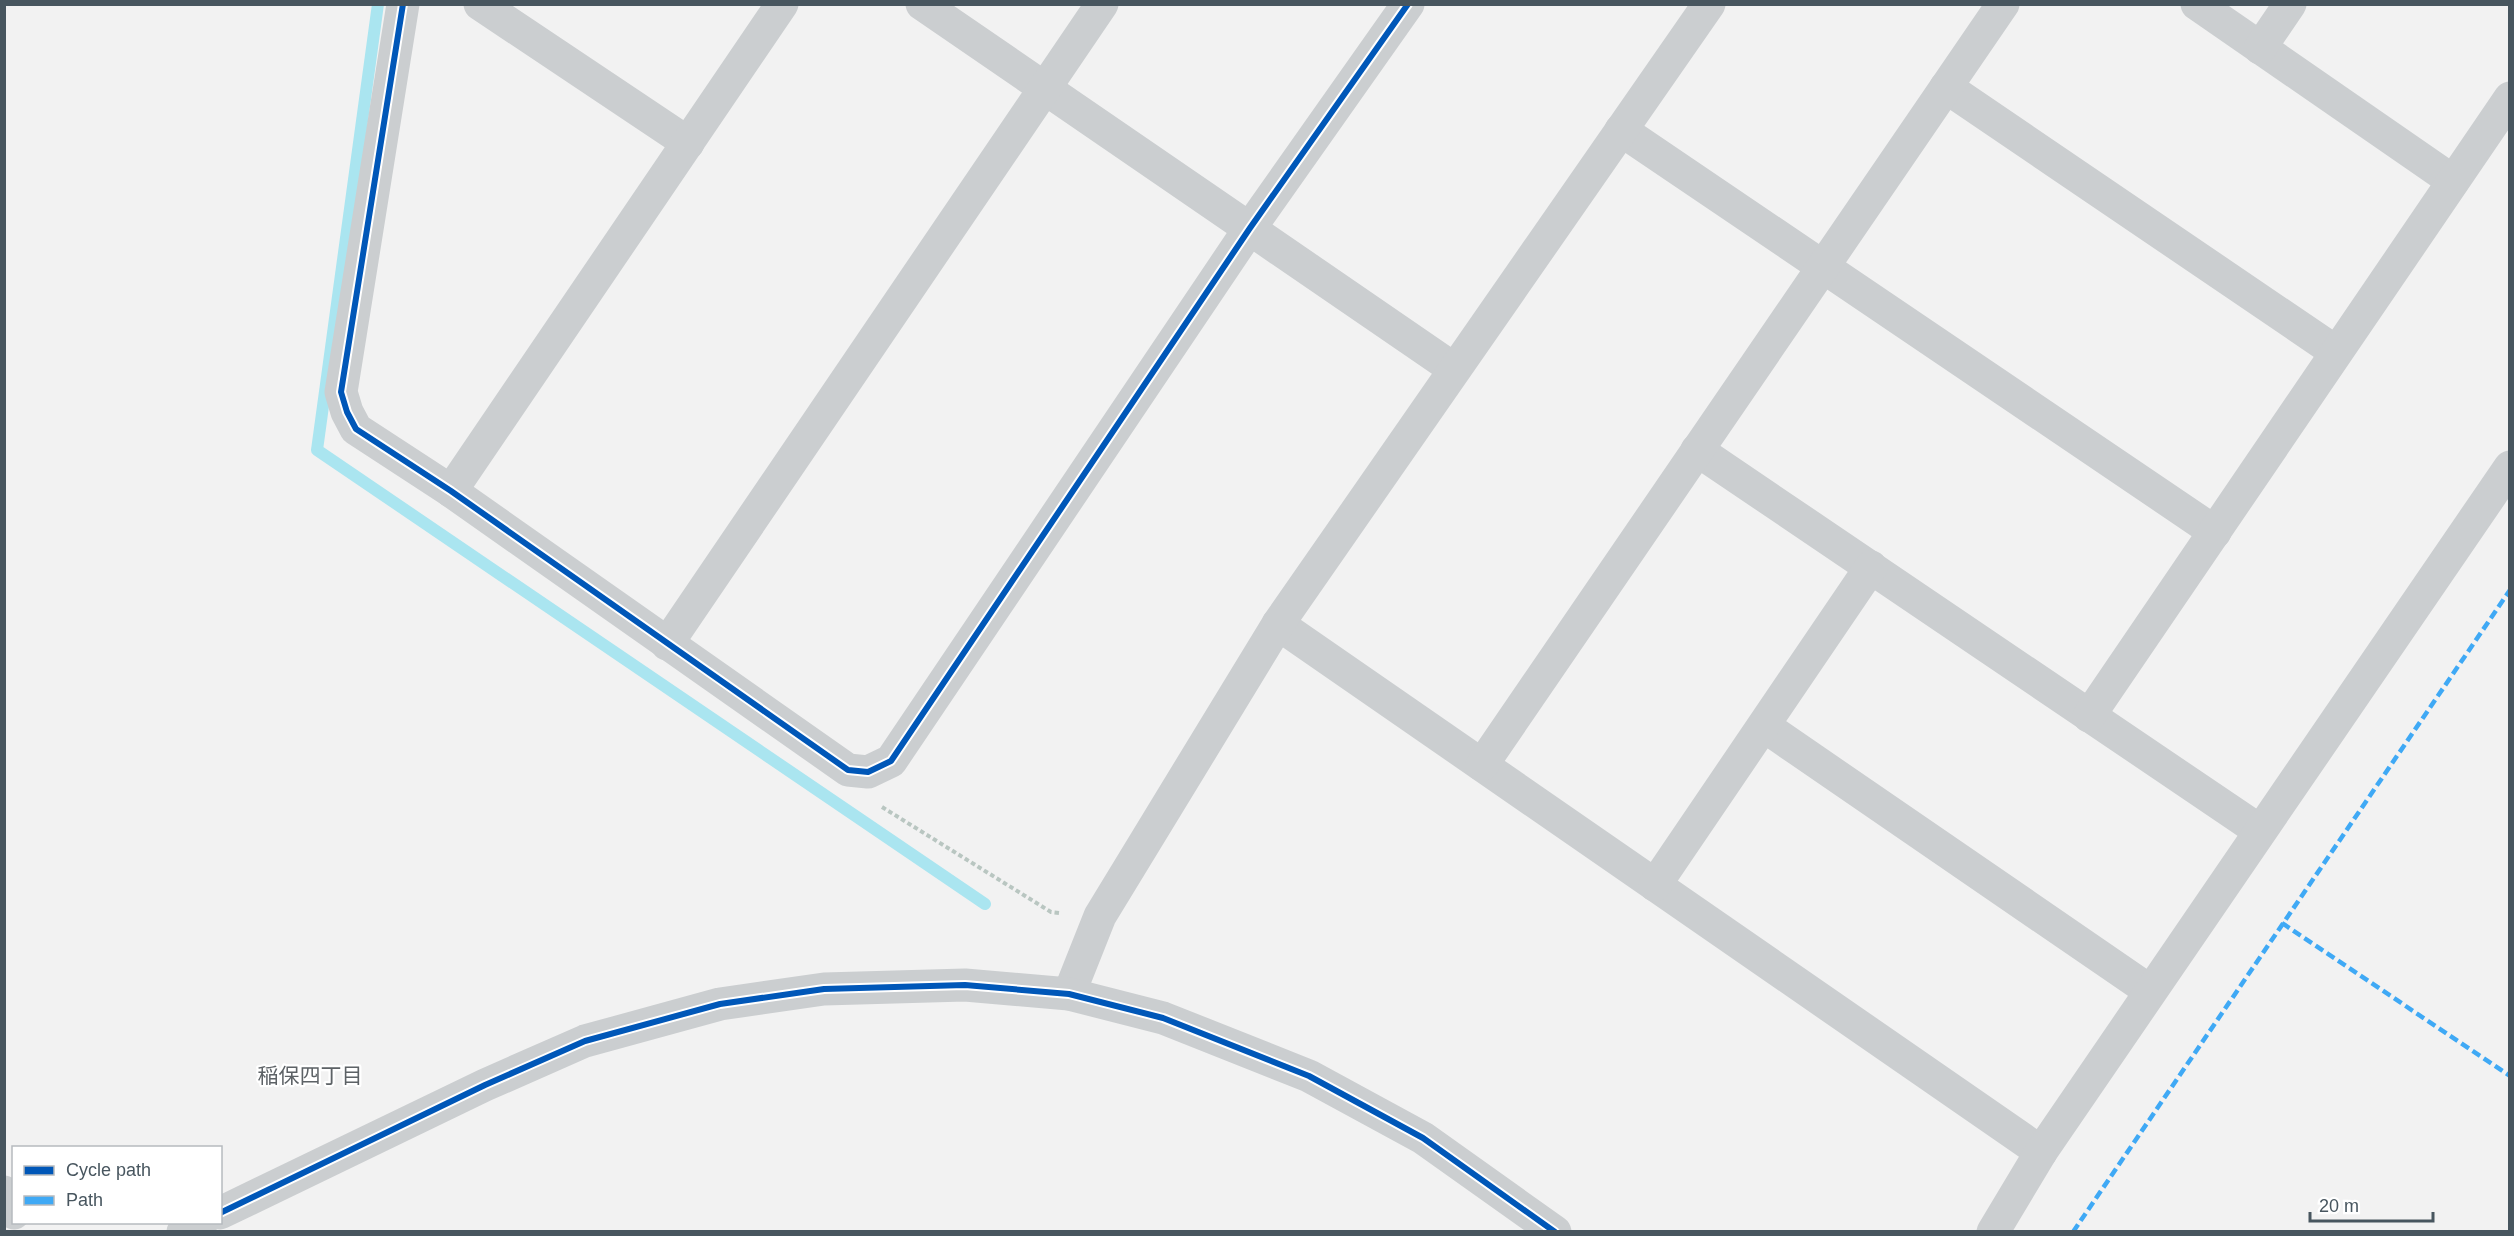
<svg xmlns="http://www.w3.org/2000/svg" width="2514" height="1236" viewBox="0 0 2514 1236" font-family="Arial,'Noto Sans JP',sans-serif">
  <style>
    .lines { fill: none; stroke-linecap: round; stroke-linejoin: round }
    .stream { stroke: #aae5f0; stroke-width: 12 }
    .path { stroke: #b9c6c1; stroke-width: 4; stroke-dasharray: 4.5 3; stroke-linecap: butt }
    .minor { stroke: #cbced0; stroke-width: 33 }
    .tertiary { stroke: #cbced0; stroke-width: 33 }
    .quiet { stroke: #3fa9f5; stroke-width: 4.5; stroke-dasharray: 9 4.5; stroke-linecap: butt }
    .cycleway-casing { stroke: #fff; stroke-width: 10 }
    .cycleway { stroke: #0057b8; stroke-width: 6 }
    .labels { text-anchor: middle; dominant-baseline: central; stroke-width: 4.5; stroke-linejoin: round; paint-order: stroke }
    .neighbourhood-label { font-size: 21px; fill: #5d6266; stroke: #fff }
  </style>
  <rect width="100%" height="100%" fill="#f2f2f2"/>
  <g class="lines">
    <!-- stream -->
    <polyline class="stream" points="378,4 317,450 985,904"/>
    <!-- path -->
    <polyline class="path" points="882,807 1051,912 1060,913"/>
    <!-- minor -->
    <g class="minor">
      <polyline points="403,4 341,392 347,412 356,429 451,491 848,770 868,772 891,761 1250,228 1408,4"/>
      <polyline points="480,4 688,143"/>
      <polyline points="922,4 1454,369"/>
      <polyline points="2197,4 2453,181"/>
      <polyline points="2260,48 2290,4"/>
      <polyline points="1946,87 2336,352"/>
      <polyline points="1621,130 2215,532"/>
      <polyline points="1697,450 2260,831"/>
      <polyline points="451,491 782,4"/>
      <polyline points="1278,624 2041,1152"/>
      <polyline points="667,644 1102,4"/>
      <polyline points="2089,716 2510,98"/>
      <polyline points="1764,726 2150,991"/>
      <polyline points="1482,765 2003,4"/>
      <polyline points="1655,885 1871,567"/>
    </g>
    <!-- tertiary -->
    <g class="tertiary">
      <polyline points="1069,994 1100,916 1278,624 1709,4"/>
      <polyline points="4,1192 14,1213"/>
      <polyline points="220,1213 485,1085 585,1041 720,1004 824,989 965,985 1069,994 1163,1018 1309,1076 1423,1138 1555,1232"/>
      <polyline points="183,1232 202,1222"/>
      <polyline points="1993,1232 2041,1152 2510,467"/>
    </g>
    <!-- quiet -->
    <g class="quiet">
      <polyline points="2282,923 2510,1076"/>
      <polyline points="2073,1232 2510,590"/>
    </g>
    <!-- cycleway casing -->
    <g class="cycleway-casing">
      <g id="cycleway">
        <polyline points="403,4 341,392 347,412 356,429 451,491 848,770 868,772 891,761 1250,228 1408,4"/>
        <polyline points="220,1213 485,1085 585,1041 720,1004 824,989 965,985 1069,994 1163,1018 1309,1076 1423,1138 1555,1232"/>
      </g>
    </g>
    <!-- cycleway -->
    <use href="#cycleway" class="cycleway"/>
  </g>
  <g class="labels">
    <!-- neighbourhood labels -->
    <g class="neighbourhood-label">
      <text x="310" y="1075">稲保四丁目</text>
    </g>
  </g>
  <!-- border -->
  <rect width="2514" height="1236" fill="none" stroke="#48565f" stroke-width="12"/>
  <!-- legend -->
  <rect x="12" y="1146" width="210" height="78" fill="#ffffff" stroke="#b6bbbf" stroke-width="1.5"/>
  <rect x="24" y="1166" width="30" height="9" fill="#0057b8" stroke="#b6bbbf" stroke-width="1.5"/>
  <text x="66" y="1176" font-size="18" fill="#48565f">Cycle path</text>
  <rect x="24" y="1196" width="30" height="9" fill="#3fa9f5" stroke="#b6bbbf" stroke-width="1.5"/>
  <text x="66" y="1206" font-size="18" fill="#48565f">Path</text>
  <!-- scale -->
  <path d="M2310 1212v9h123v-9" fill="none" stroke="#48565f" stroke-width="3"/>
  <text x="2319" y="1212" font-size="18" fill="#48565f" stroke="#ffffff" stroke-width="4.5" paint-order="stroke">20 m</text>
</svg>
